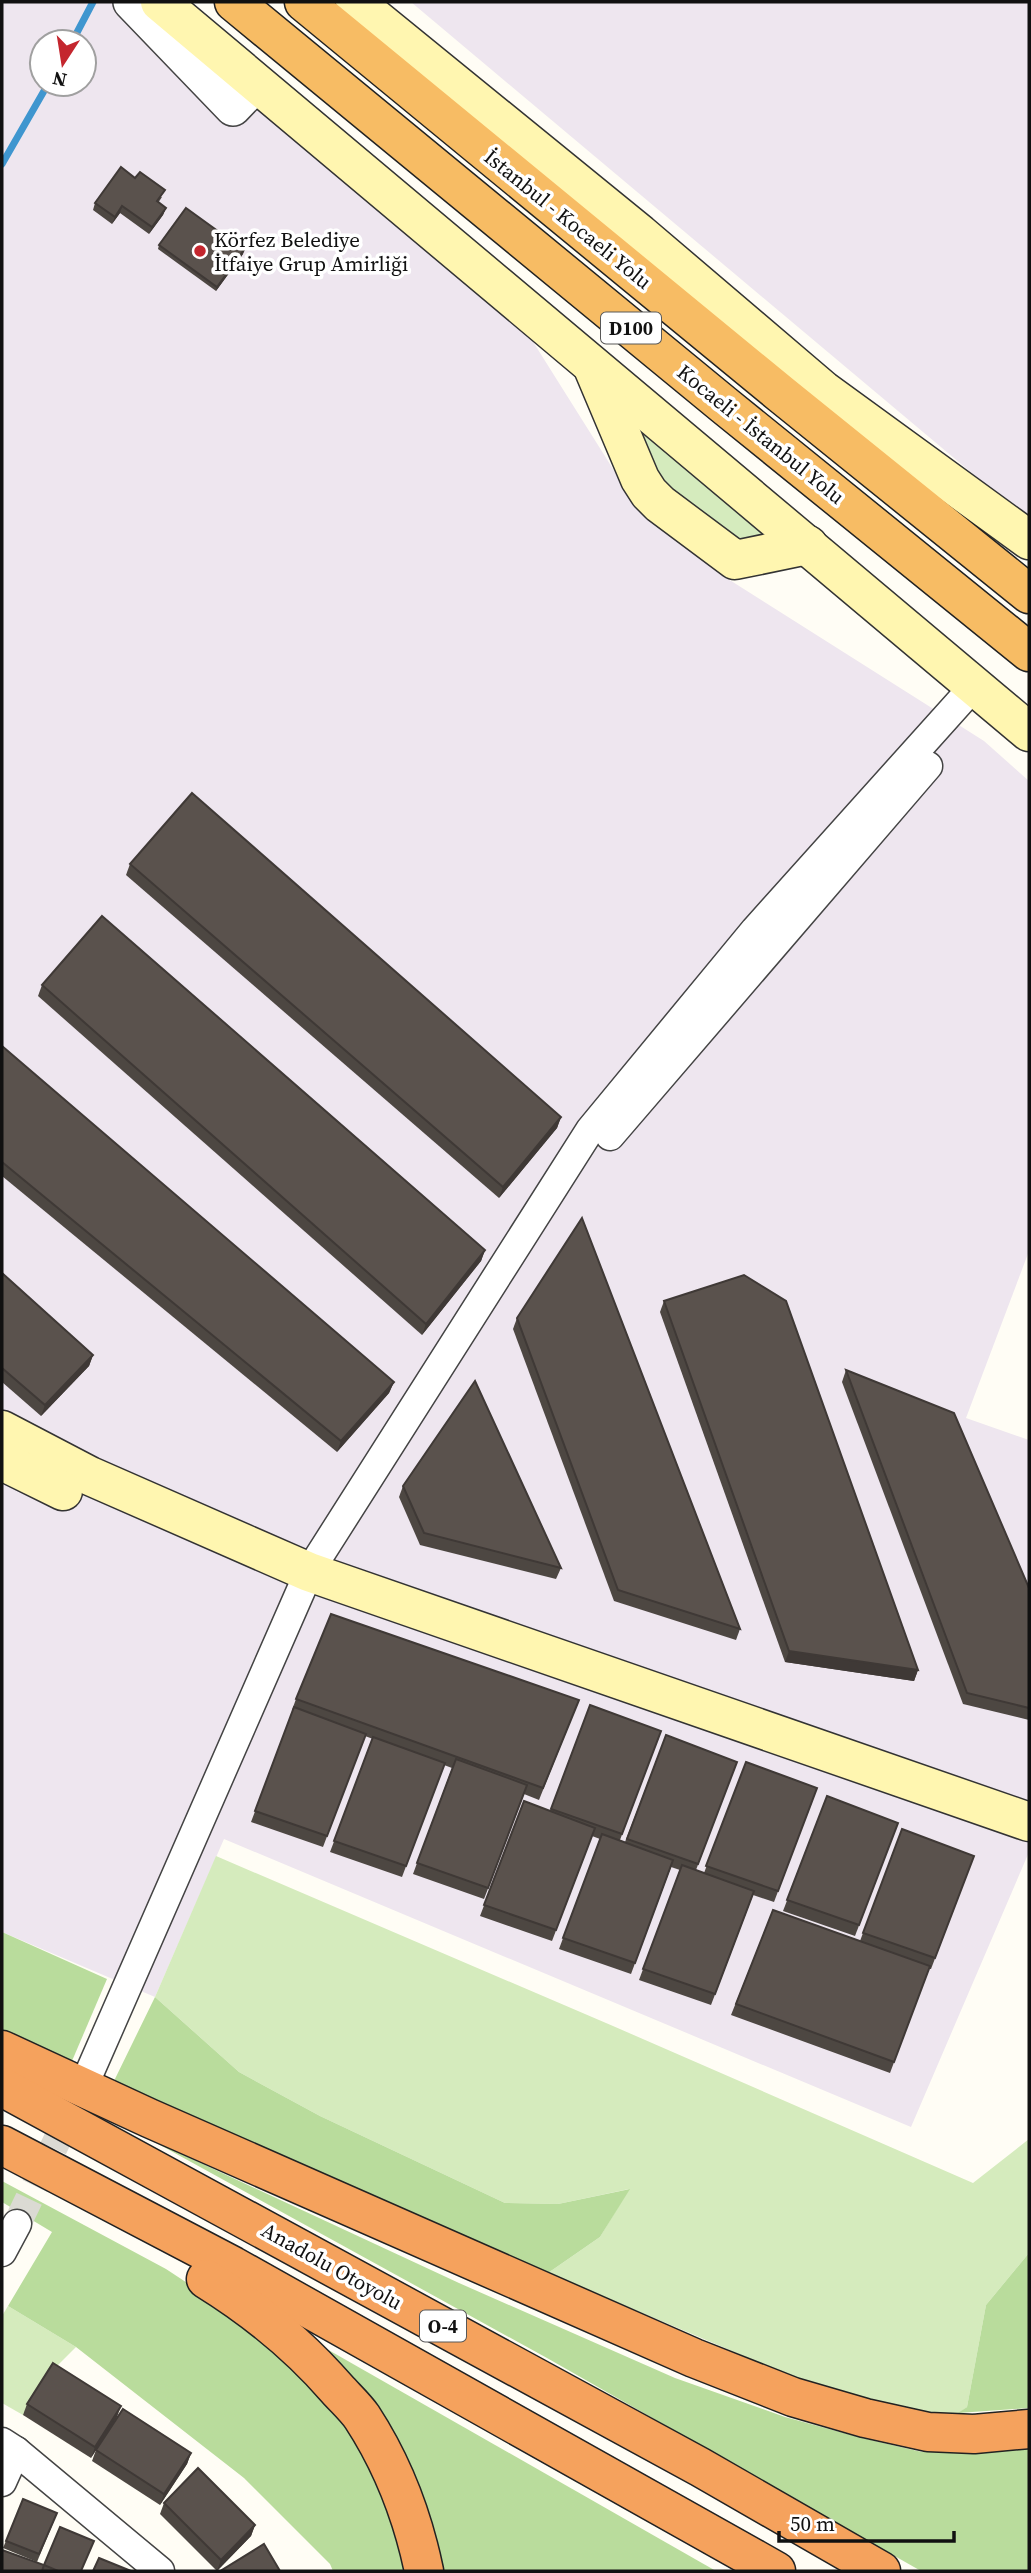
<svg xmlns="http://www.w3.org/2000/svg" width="1031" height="2573" viewBox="0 0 1031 2573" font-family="'Source Serif 4',serif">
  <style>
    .industrial { fill: #eee6ef; fill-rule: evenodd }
    .green { fill: #d5ebbd }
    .forest { fill: #b9dc9c }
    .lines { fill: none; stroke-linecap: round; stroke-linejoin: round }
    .stream { stroke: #3f96cf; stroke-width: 7 }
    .minor-tunnel { stroke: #dbdad3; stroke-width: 28; stroke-dasharray: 28 14; stroke-linecap: butt }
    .minor-casing { stroke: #444; stroke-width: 31 }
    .tertiary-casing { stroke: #444; stroke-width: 38 }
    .secondary-casing { stroke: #333; stroke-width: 41 }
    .trunk-casing { stroke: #222; stroke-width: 41 }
    .motorway-casing { stroke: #222; stroke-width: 41 }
    .minor { stroke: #fff; stroke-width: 28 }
    .tertiary { stroke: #fff; stroke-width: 35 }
    .secondary { stroke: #fff6b0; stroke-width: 38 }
    .trunk { stroke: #f7bc64; stroke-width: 38 }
    .motorway { stroke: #f5a25d; stroke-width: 38 }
    .wall { fill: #4d4742 }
    .shaded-wall { fill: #3f3936 }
    .building { fill: #5a524d; stroke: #3f3936; stroke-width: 2 }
    .poi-dot { fill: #c4262e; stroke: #fff; stroke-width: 2.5 }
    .labels { text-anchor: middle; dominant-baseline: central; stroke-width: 7; stroke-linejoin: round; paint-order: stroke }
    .shield { fill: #fff; stroke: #585858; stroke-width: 2 }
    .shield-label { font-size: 19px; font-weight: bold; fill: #111 }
    .street-label { font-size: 21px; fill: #111; stroke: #fff }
    .poi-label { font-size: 21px; fill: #111; stroke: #fff; text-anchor: start }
  </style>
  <rect width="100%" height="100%" fill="#fffdf5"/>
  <!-- industrial -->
  <g class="industrial">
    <path d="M 2,2 L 132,2 L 525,329 L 630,496 L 717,572 L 984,741 L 1029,781 L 1029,1251 L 966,1418 L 1029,1440 L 1029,1852 L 911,2127 L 224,1839 L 155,1997 L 2,1932 ZM 42,42 L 84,42 L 84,84 L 42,84 Z"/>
    <polygon points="411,2 1029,2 1029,521"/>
  </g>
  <!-- green -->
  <g class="green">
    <polygon points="592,365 808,545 735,560 660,504"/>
    <polygon points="216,1856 613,2026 973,2183 1029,2139 1029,2253 986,2305 967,2407 959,2413 921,2413 831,2393 548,2273 600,2237 629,2189 558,2204 505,2203 320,2116 239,2072 155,1997"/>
    <polygon points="8,2306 76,2347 49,2374 23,2415 2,2403 2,2316"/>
  </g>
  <!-- forest -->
  <g class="forest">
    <polygon points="2,1932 107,1979 69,2068 2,2037"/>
    <polygon points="155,1997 239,2072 320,2116 505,2203 558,2204 630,2189 600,2237 548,2273 113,2083"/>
    <polygon points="151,2140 459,2283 675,2378 785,2417 862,2438 922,2452 990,2451 1029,2446 1029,2571 921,2571 547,2358"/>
    <polygon points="2,2181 166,2269 242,2319 323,2390 380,2472 414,2571 333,2571 330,2564 244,2478 76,2347 8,2306 52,2232 2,2202"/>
    <polygon points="1029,2253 1029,2408 958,2413 967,2407 986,2305"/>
    <polygon points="318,2344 716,2571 437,2571"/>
  </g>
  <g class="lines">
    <!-- stream -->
    <g class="stream">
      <polyline points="72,42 93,2"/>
      <polyline points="2,164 48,84"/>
    </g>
    <!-- minor-tunnel -->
    <polyline class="minor-tunnel" points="17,2224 73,2107"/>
    <!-- minor casing -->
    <g class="minor-casing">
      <g id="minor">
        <polyline points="610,1136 928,766"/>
        <polyline points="88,2076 309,1572 590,1130 755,930 975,685"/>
        <polyline points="2,2252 17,2224"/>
        <polyline points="2,2442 16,2451 160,2571"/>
        <polyline points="2,2482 16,2451"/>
      </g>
    </g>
    <!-- tertiary casing -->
    <g class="tertiary-casing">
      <polyline id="tertiary" points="131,2 233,108 257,83"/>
    </g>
    <!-- secondary casing -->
    <g class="secondary-casing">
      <g id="secondary">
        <polyline points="160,2 1029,732"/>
        <polyline points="355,2 640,234 823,390 1029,540"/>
        <polyline points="594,370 640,479 649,493 660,504 735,560 808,545"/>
        <polyline points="2,1430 90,1476 309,1572 1029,1822"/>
        <polyline points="2,1461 63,1491"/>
      </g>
    </g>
    <!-- trunk casing -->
    <g class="trunk-casing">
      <g id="trunk">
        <polyline points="234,2 724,405 1029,652"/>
        <polyline points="304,2 781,394 1029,594"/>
      </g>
    </g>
    <!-- motorway casing -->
    <g class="motorway-casing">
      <g id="motorway">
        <polyline points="2,2050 149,2118 694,2358 793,2397 865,2418 928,2432 974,2434 1029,2429"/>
        <polyline points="2,2087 700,2467 881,2571"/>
        <polyline points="2,2145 233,2266 776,2571"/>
        <path d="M 206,2279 C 256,2310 298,2344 337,2389 C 345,2398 355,2407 362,2417 C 392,2463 413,2518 424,2571"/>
      </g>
    </g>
    <!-- minor -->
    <use href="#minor" class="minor"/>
    <!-- tertiary -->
    <use href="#tertiary" class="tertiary"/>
    <!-- secondary -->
    <use href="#secondary" class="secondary"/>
    <!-- trunk -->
    <use href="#trunk" class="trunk"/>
    <!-- motorway -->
    <use href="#motorway" class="motorway"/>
  </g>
  <!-- wall -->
  <g class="wall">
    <polygon points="162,197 158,203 166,208 163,215 149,234 120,213 112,224 93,210 95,203"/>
    <polygon points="159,245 244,250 243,254 216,291 158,249"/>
    <polygon points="130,864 561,1117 557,1128 499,1198 126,875"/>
    <polygon points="42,985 485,1250 481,1261 422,1335 38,996"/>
    <polygon points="2,1046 394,1382 389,1393 337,1452 2,1176"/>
    <polygon points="2,1273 93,1355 89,1366 41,1416 2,1382"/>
    <polygon points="664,1301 918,1670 914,1681 785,1662 660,1312"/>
    <polygon points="517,1318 740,1629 736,1640 614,1601 513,1329"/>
    <polygon points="846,1370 1029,1588 1029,1720 963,1704 842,1382"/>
    <polygon points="403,1486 561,1568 556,1579 420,1545 399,1497"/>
    <polygon points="296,1699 579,1700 539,1800 524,1794 484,1899 413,1874 452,1768 444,1765 402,1877 330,1852 373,1739 365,1736 323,1847 251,1822 293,1711 292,1710"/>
    <polygon points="590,1705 661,1731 620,1840 625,1842 666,1735 737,1762 696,1870 704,1873 746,1762 817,1788 774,1902 753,1895 711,2005 639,1980 680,1870 671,1867 631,1974 559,1949 600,1839 592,1836 552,1941 480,1916 524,1801 550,1811"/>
    <polygon points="827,1796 898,1823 855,1936 783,1911"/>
    <polygon points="902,1829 974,1856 931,1969 929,1969 890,2073 731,2015 773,1910 860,1941"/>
    <polygon points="27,2404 117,2417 91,2458 23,2415"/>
    <polygon points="96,2450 191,2453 187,2464 160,2505 92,2461"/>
    <polygon points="23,2499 54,2521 37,2562 3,2548"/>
    <polygon points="164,2503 255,2525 251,2536 217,2571 160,2514"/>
    <polygon points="44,2565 82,2571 2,2571"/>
  </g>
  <!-- shaded-wall -->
  <g class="shaded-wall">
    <polygon points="122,206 120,213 112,224 115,217"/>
    <polygon points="166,208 163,215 149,234 152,227"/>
    <polygon points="244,250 243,254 216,291 217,287"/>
    <polygon points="561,1117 557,1128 499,1198 503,1187"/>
    <polygon points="485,1250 481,1261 422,1335 426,1324"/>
    <polygon points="93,1355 89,1366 41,1416 45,1405"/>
    <polygon points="394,1382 389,1393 337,1452 341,1441"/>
    <polygon points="789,1651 918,1670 914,1681 785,1662"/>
    <polygon points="121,2406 117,2417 91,2458 95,2447"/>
    <polygon points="191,2453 187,2464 160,2505 164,2494"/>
    <polygon points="255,2525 251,2536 217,2571 221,2560"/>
  </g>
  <!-- building -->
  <g class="building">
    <polygon points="121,167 135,178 140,172 165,190 157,201 166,208 152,227 122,206 115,217 95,203"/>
    <polygon points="186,208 244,250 217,287 159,245"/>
    <polygon points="192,793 561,1117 503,1187 130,864"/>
    <polygon points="102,916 485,1250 426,1324 42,985"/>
    <polygon points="2,1046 394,1382 341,1441 2,1162"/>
    <polygon points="582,1218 740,1629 618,1590 517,1318"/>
    <polygon points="2,1273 93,1355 45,1405 2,1368"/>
    <polygon points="744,1275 786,1301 918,1670 789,1651 664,1301"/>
    <polygon points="846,1370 954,1413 1029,1588 1029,1708 967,1693"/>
    <polygon points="475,1381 561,1568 424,1533 403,1486"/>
    <polygon points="331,1614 579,1700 543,1788 296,1699"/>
    <polygon points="590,1705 661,1731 622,1834 551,1809"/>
    <polygon points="294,1707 366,1734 327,1836 255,1811"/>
    <polygon points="666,1735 737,1762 698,1864 627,1839"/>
    <polygon points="373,1737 445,1763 406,1866 334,1841"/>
    <polygon points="456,1759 527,1785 488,1888 417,1863"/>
    <polygon points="746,1762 817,1788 778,1891 706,1866"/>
    <polygon points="827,1796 898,1823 859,1925 787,1900"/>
    <polygon points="524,1801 595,1828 556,1930 484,1905"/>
    <polygon points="902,1829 974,1856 935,1958 863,1933"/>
    <polygon points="602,1834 673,1860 635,1963 563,1938"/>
    <polygon points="682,1865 754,1891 715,1994 643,1969"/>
    <polygon points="773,1910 930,1966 894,2062 736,2004"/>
    <polygon points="53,2363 121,2406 95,2447 27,2404"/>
    <polygon points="123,2409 191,2453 164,2494 96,2450"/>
    <polygon points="198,2468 255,2525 221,2560 164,2503"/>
    <polygon points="23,2499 57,2513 39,2554 6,2541"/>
    <polygon points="60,2527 94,2541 81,2571 58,2571 44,2565"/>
    <polygon points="264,2544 280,2571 223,2571 222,2570"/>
    <polygon points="2,2550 44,2565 42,2571 2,2571"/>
    <polygon points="99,2558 131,2571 93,2571"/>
  </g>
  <!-- markers -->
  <circle class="poi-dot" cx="200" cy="251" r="7"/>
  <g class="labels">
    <!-- shield labels -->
    <g class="shield">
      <rect x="601" y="312.5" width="60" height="31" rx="5"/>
      <rect x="420" y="2310.5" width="46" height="31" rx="5"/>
    </g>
    <g class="shield-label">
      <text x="631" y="328">D100</text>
      <text x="443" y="2326">O-4</text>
    </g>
    <!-- street labels -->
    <g class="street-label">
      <text transform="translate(568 219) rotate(39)">İstanbul - Kocaeli Yolu</text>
      <text transform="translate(761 434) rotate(39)">Kocaeli - İstanbul Yolu</text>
      <text transform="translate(332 2266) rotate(29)">Anadolu Otoyolu</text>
    </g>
    <!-- poi labels -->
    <g class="poi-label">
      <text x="214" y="239">Körfez Belediye<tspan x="214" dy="24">İtfaiye Grup Amirliği</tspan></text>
    </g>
  </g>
  <!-- border -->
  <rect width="1031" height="2573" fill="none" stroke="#111111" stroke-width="7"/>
  <!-- north arrow -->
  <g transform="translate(63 63) rotate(192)"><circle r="33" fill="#ffffff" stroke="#a0a0a0" stroke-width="2"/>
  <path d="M0-5L12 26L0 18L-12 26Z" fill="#c4262e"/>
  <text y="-10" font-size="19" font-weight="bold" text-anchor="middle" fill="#111111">N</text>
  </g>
  <!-- scale -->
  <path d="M779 2531v10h175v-10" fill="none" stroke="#111111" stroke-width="3.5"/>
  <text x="790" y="2531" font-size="21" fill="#111111" stroke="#ffffff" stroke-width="5" paint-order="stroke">50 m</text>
</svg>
